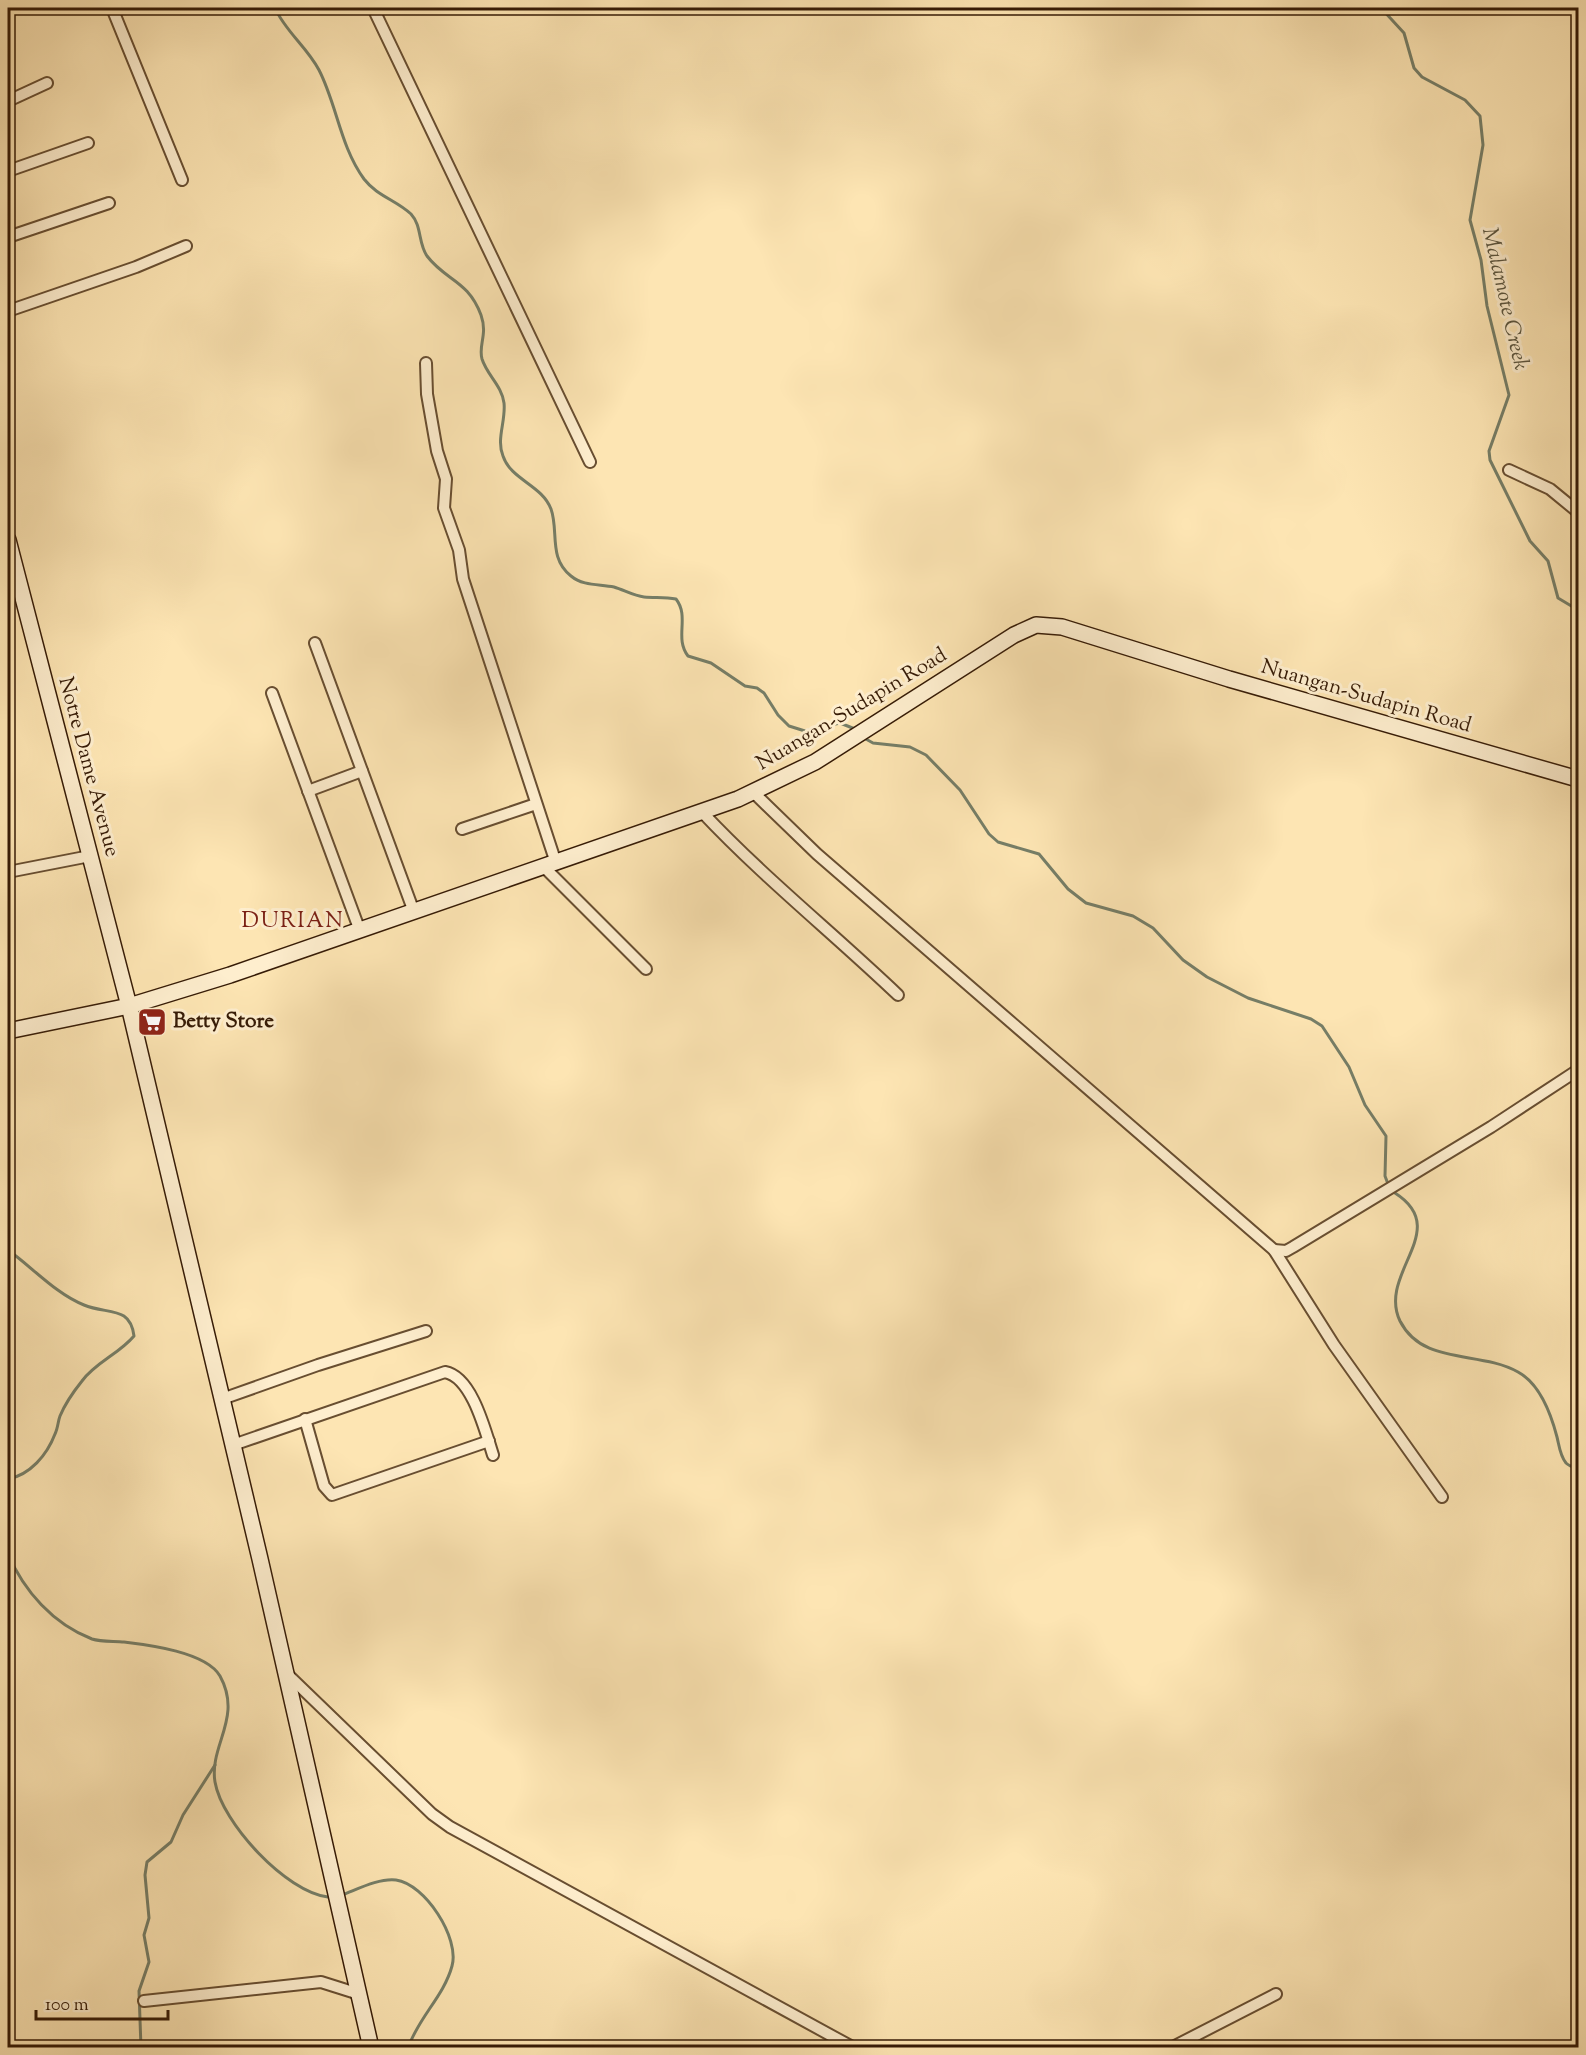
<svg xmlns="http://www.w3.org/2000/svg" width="1586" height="2055" viewBox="0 0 1586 2055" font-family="'Sorts Mill Goudy',serif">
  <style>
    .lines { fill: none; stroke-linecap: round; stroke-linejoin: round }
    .stream { stroke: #767e67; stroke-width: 3 }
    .street-casing { stroke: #684e31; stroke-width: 14 }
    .secondary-casing { stroke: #361b06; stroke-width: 18 }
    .street { stroke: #feeece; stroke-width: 10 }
    .secondary { stroke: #feeece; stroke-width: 15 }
    .labels { text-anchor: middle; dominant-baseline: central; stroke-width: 6; stroke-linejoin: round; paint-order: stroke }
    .street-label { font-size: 21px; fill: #361b06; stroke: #feeece }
    .poi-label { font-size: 21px; font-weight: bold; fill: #361b06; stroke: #feeece; text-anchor: start }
    .water-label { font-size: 22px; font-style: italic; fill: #5b553e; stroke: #feeece }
    .neighbourhood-label { font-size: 22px; letter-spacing: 1.5px; fill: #7a1f14; stroke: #feeece }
  </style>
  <rect width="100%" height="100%" fill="#fde5b3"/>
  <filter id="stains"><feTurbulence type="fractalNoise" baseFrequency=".00333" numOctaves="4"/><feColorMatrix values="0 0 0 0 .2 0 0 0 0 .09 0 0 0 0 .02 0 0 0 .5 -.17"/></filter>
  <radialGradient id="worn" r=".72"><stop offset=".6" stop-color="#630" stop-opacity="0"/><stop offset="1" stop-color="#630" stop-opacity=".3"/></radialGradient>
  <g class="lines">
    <!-- stream -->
    <g class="stream">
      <path d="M 275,8 C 285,31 307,47 319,70 C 337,105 340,146 364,179 C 377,196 396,200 411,214 C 422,226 418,243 427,256 C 446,281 468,280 481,315 C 488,335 478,345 482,359 C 487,375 502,386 504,403 C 506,421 496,439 503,456 C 511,480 542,485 551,509 C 559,531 548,558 571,576 C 583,586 599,584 614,587 C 624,590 634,596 644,597 C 655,598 665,597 676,599 C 690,617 674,638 688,656 L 711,663 L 745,686 L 757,688 L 764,693 L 778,715 L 789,726 L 805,731 L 840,723 L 855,729"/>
      <polyline points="1381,8 1404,33 1414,68 1422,77 1465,100 1480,116 1483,145 1470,220 1481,260 1487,306 1509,395 1489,451 1490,460 1530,541 1548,561 1558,598 1578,610"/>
      <polyline points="864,738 873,743 910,747 926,755 960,790 989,834 998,842 1039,854 1068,889 1086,903 1133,916 1153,928 1183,960 1207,977 1248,998 1311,1019 1322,1026 1349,1067 1365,1105 1386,1136 1385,1176 1388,1184"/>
      <path d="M 1395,1193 C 1453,1230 1377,1273 1400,1321 C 1423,1366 1479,1350 1518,1372 C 1540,1384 1551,1414 1557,1437 C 1559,1445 1560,1456 1566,1463 C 1569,1466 1575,1468 1578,1469"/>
      <path d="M 8,1250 C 32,1267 56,1294 84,1305 C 107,1315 130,1305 134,1336 C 119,1354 96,1362 82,1381 C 74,1391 65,1404 60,1416 C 58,1421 58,1428 55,1434 C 47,1455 30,1475 8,1479"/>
      <path d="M 8,1554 C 24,1591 53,1624 92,1639 C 101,1642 114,1641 124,1642 C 149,1645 206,1652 220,1676 C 243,1718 209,1745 215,1782 C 222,1823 286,1892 328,1897"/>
      <path d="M 342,1895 C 358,1889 379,1878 396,1880 C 425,1884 460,1938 452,1966 C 444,1996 418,2018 408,2048"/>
      <polyline points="141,2048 139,1991 149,1962 144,1935 149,1918 145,1875 147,1862 171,1842 183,1815 215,1765"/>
    </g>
    <!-- street casing -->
    <g class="street-casing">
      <g id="street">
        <polyline points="112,8 182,180"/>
        <polyline points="373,8 590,462"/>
        <polyline points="8,101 47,83"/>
        <polyline points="8,171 88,143"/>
        <polyline points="8,237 109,203"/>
        <polyline points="8,311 136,267 186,246"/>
        <polyline points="426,363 427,394 437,451 446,479 444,508 459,550 463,579 556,863"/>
        <polyline points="1509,470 1550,489 1578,512"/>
        <polyline points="315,643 414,912"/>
        <polyline points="272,693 360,931"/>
        <polyline points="308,791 362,771"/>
        <polyline points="754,793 817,854 1274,1250 1334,1345 1442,1497"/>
        <path d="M 702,812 C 763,877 833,933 898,995"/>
        <polyline points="462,829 536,804"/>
        <polyline points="544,867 646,969"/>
        <polyline points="8,872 90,856"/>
        <polyline points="1274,1250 1286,1251 1293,1247 1491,1127 1578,1070"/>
        <polyline points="222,1399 318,1365 426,1331"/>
        <polyline points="305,1419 324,1486 332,1495 489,1441"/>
        <path d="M 233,1445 L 445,1372 C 472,1377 485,1430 493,1455"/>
        <polyline points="286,1673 432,1814 450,1827 854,2048"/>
        <polyline points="144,2001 321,1982 359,1994"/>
        <polyline points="1171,2048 1276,1994"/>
      </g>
    </g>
    <!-- secondary casing -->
    <g class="secondary-casing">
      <g id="secondary">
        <polyline points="8,540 129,1006 260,1559 371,2048"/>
        <polyline points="8,1031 129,1006 230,975 738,799 815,762 1014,635 1036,625 1062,627 1229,679 1578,779"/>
      </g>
    </g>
    <!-- street -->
    <use href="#street" class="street"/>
    <!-- secondary -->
    <use href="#secondary" class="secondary"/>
  </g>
  <!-- icons -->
  <defs>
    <g id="supermarket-square" transform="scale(1.5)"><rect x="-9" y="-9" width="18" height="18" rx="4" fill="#8f2418" stroke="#feeece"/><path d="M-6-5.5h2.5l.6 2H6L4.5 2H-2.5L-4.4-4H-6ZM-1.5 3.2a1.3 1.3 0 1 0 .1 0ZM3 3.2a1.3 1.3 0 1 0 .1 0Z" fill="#fff"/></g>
  </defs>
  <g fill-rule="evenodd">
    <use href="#supermarket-square" x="152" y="1022"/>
  </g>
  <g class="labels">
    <!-- street labels -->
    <g class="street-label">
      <text transform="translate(1366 697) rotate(16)">Nuangan-Sudapin Road</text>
      <text transform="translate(852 710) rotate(-31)">Nuangan-Sudapin Road</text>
      <text transform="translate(88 767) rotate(75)">Notre Dame Avenue</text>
    </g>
    <!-- poi labels -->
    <g class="poi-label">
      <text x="173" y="1022">Betty Store</text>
    </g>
    <!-- water labels -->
    <g class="water-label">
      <text transform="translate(1504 299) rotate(77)">Malamote Creek</text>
    </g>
    <!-- neighbourhood labels -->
    <g class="neighbourhood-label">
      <text x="293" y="922">DURIAN</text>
    </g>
  </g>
  <!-- margin -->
  <rect width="1586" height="2055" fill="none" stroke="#fde5b3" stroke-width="30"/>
  <rect x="9" y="9" width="1568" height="2037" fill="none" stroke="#361b06" stroke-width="3"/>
  <rect x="15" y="15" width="1556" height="2025" fill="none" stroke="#361b06" stroke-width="1.5"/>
  <!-- scale -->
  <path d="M36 2010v9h132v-9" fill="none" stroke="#361b06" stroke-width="3"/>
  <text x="45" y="2010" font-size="18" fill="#361b06" stroke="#feeece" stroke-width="4.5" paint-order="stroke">100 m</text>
  <rect width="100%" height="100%" filter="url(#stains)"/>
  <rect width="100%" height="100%" fill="url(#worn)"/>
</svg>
